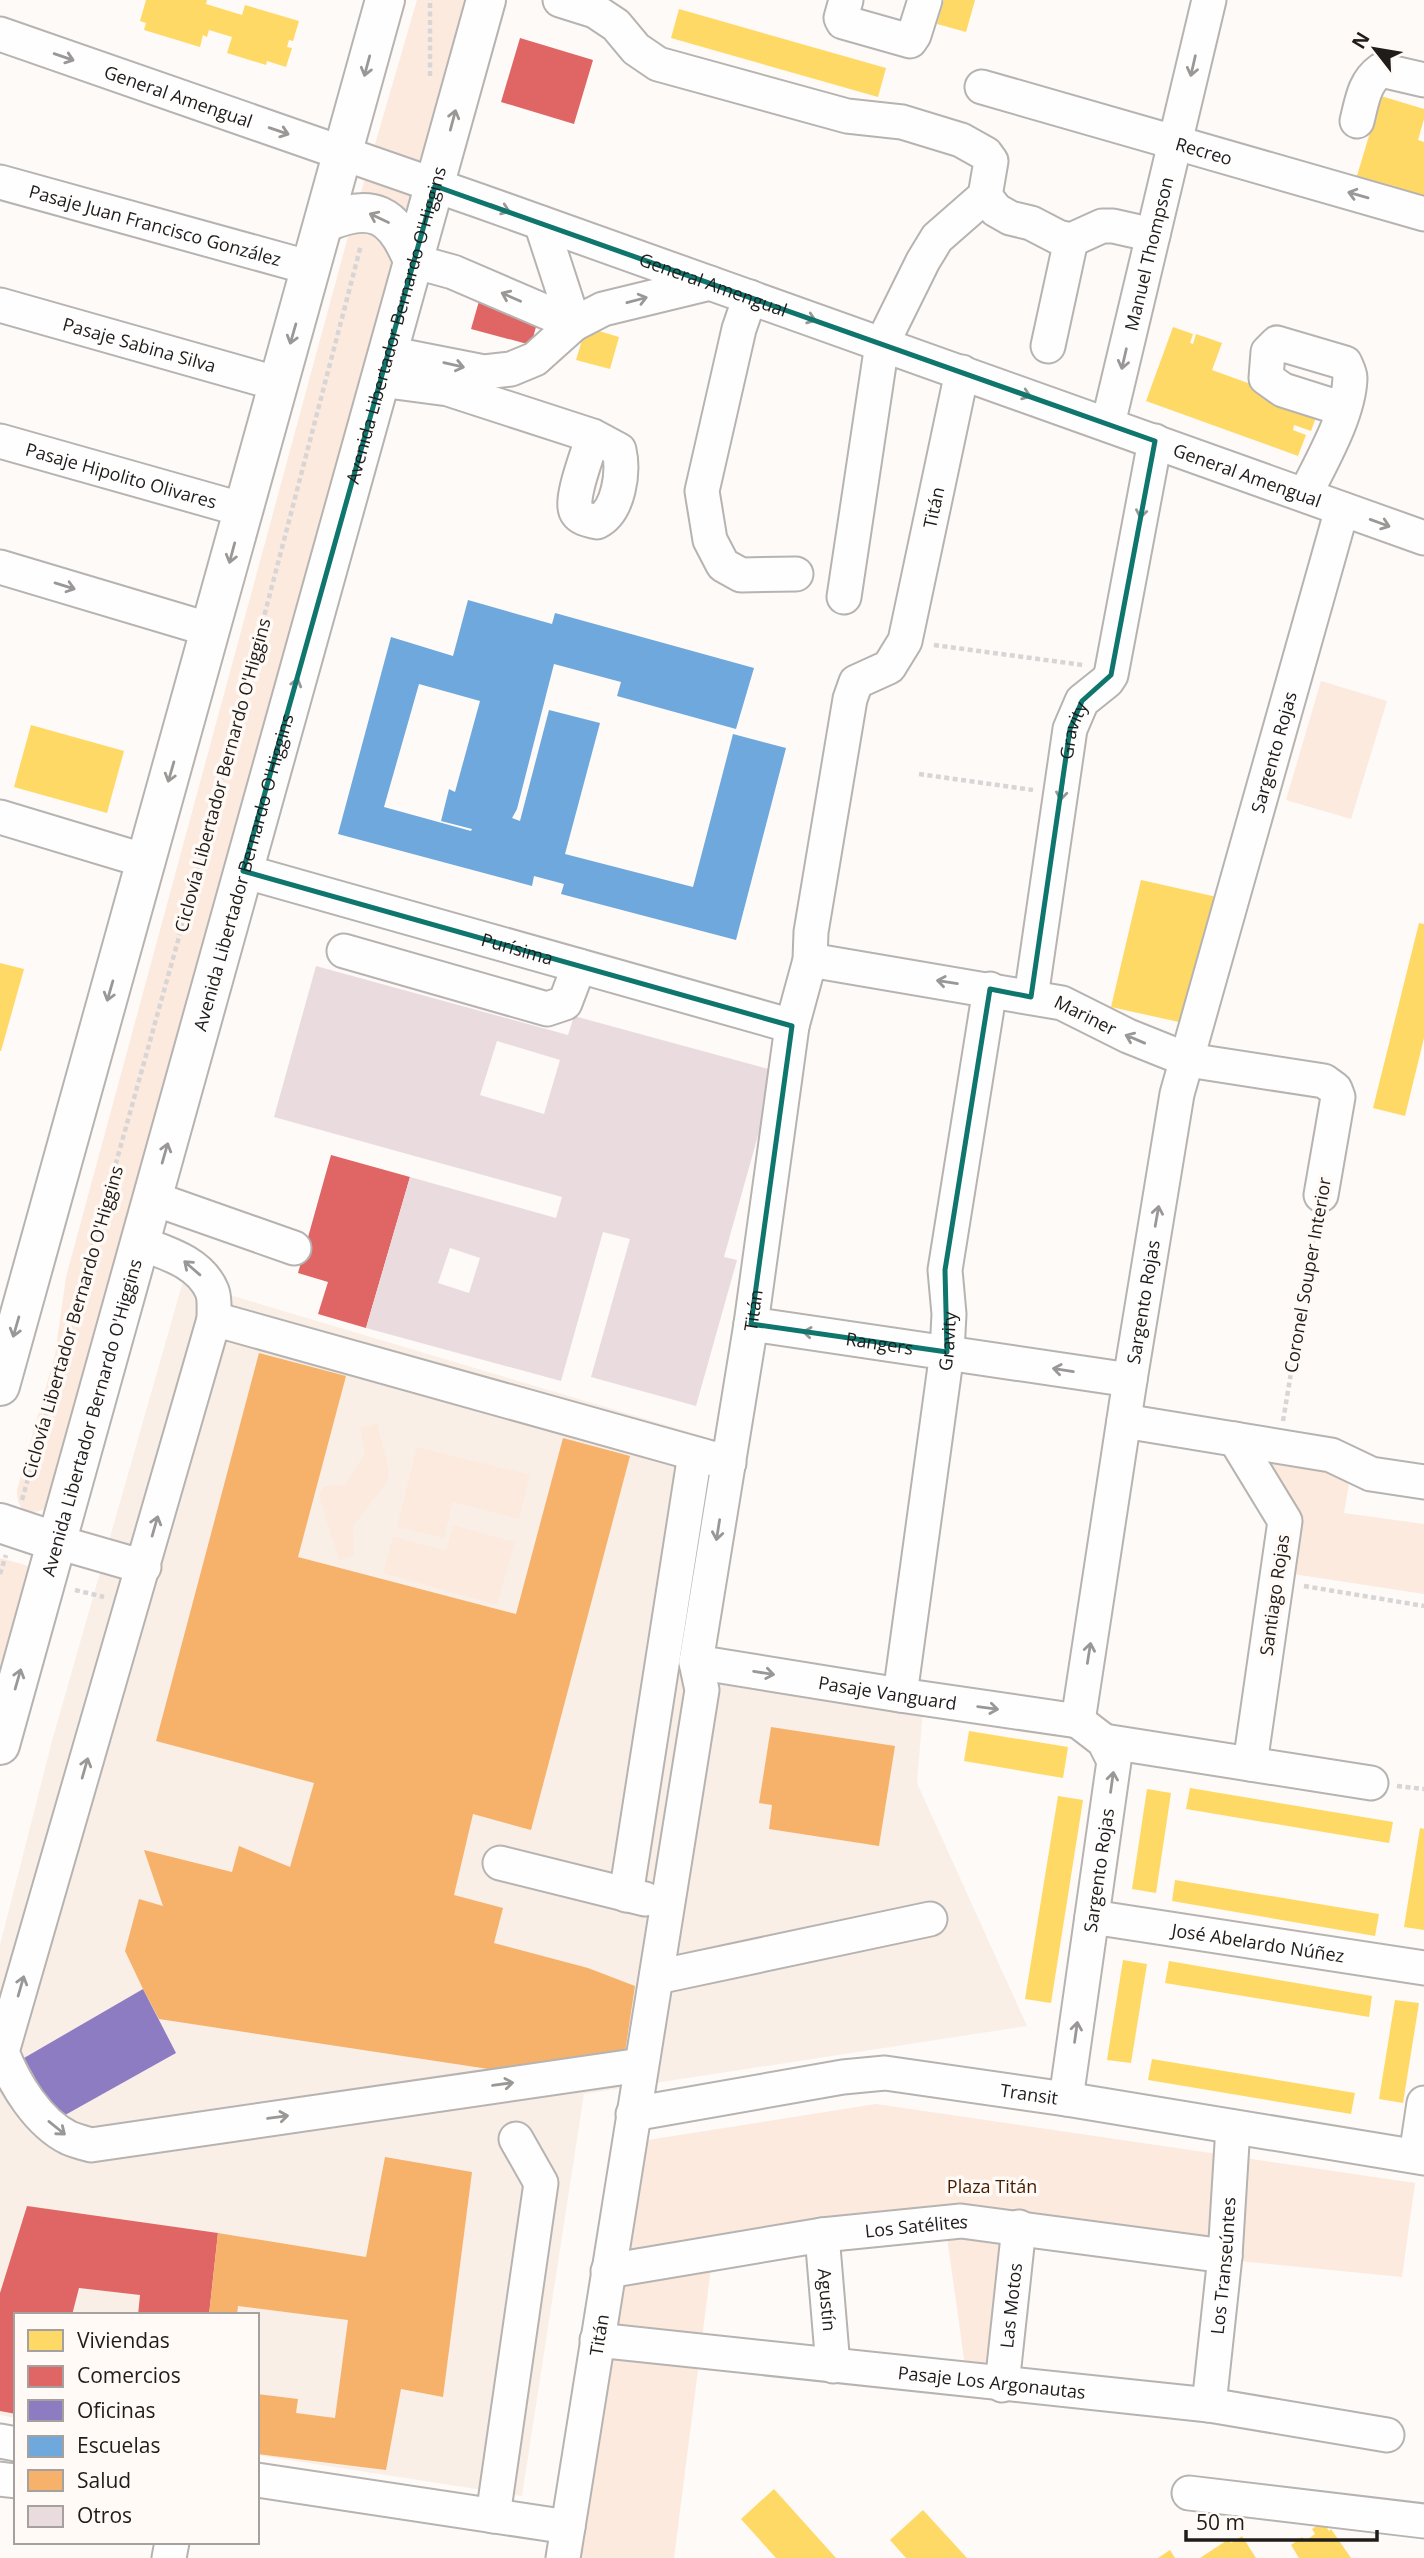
<svg xmlns="http://www.w3.org/2000/svg" width="1424" height="2558" viewBox="0 0 1424 2558" font-family="'Open Sans',sans-serif">
  <style>
    .medical { fill: #f9efe7 }
    .green { fill: #fceade }
    .homes { fill: #ffd966 }
    .shops { fill: #e06666 }
    .offices { fill: #8e7cc3 }
    .schools { fill: #6fa8dc; fill-rule: evenodd }
    .health { fill: #f6b26b }
    .building { fill: #eadbdf; fill-rule: evenodd }
    .lines { fill: none; stroke-linecap: round; stroke-linejoin: round }
    .minor-casing { stroke: #b6b3b1; stroke-width: 37 }
    .major-casing { stroke: #b6b3b1; stroke-width: 42 }
    .path { stroke: #d7d5d5; stroke-width: 4.5; stroke-dasharray: 5 3.5; stroke-linecap: butt }
    .minor { stroke: #fffefe; stroke-width: 33 }
    .major { stroke: #fffefe; stroke-width: 38 }
    .oneway { stroke: #9a9897 }
    .marked { fill: none; stroke: #0f766e; stroke-width: 5; stroke-linejoin: round }
    .labels { text-anchor: middle; dominant-baseline: central; stroke-width: 7; stroke-linejoin: round; paint-order: stroke }
    .street-label { font-size: 18px; fill: #1f1c1a; stroke: #fffaf6 }
    .park-label { font-size: 18px; fill: #441d00; stroke: #fffaf6 }
  </style>
  <rect width="100%" height="100%" fill="#fdfaf8"/>
  <!-- medical -->
  <polygon class="medical" points="183,1281 723,1442 687,1679 923,1711 917,1783 1027,2026 584,2094 522,2496 257,2455 257,2315 16,2315 16,2418 0,2415 0,1945 52,1741"/>
  <!-- green -->
  <g class="green">
    <path d="M 417,0 L 474,0 L 54,1499 L 46,1509 L 31,1513 C 19,1509 17,1502 17,1490 L 55,1355 L 66,1277 L 346,244 Z"/>
    <polygon points="1321,681 1387,701 1351,819 1286,800"/>
    <polygon points="377,1423 389,1471 387,1482 353,1526 354,1556 339,1560 319,1496 323,1487 346,1484 365,1453 360,1428"/>
    <polygon points="417,1447 530,1475 519,1519 453,1502 444,1538 397,1527"/>
    <polygon points="1264,1456 1351,1472 1344,1513 1424,1524 1424,1594 1287,1573"/>
    <polygon points="453,1525 515,1542 497,1605 383,1573 393,1536 446,1551"/>
    <polygon points="0,1558 32,1567 0,1700"/>
    <polygon points="876,2104 1415,2183 1402,2277 1027,2240 1014,2378 966,2373 946,2230 714,2244 674,2558 577,2558 648,2140"/>
  </g>
  <!-- homes -->
  <g class="homes">
    <polygon points="146,0 207,0 206,4 242,15 245,5 299,21 293,41 289,40 287,47 292,48 286,67 267,61 266,65 227,53 232,37 209,30 207,37 203,35 200,47 144,30 146,23 140,21"/>
    <polygon points="944,0 975,0 966,32 937,24"/>
    <polygon points="679,9 886,68 878,97 671,38"/>
    <polygon points="1381,96 1424,109 1424,119 1418,140 1424,142 1424,204 1356,179"/>
    <polygon points="586,327 619,337 610,369 576,360"/>
    <polygon points="1173,327 1193,334 1190,343 1193,344 1196,334 1222,343 1212,370 1319,409 1311,431 1294,425 1293,430 1306,435 1298,456 1146,401"/>
    <polygon points="31,725 124,751 107,813 14,787"/>
    <polygon points="1141,880 1217,897 1188,1024 1111,1007"/>
    <polygon points="1419,923 1424,924 1424,1038 1405,1116 1373,1108"/>
    <polygon points="0,963 24,969 1,1051 0,1051"/>
    <polygon points="969,1731 1068,1747 1063,1778 964,1761"/>
    <polygon points="1190,1788 1393,1822 1389,1843 1186,1809"/>
    <polygon points="1147,1789 1171,1793 1156,1893 1132,1889"/>
    <polygon points="1058,1796 1083,1800 1051,2003 1025,1999"/>
    <polygon points="1420,1828 1424,1829 1424,1930 1404,1927"/>
    <polygon points="1175,1880 1379,1914 1375,1936 1172,1901"/>
    <polygon points="1123,1960 1147,1964 1131,2063 1107,2060"/>
    <polygon points="1169,1961 1372,1996 1369,2017 1165,1983"/>
    <polygon points="1395,2000 1419,2003 1403,2103 1379,2099"/>
    <polygon points="1152,2059 1355,2093 1351,2114 1148,2080"/>
    <polygon points="774,2489 836,2558 776,2558 741,2519"/>
    <polygon points="923,2510 967,2558 906,2558 890,2540"/>
    <polygon points="1323,2522 1329,2531 1331,2529 1351,2558 1299,2558 1291,2545 1302,2537 1305,2541 1315,2534 1312,2529"/>
    <polygon points="1242,2536 1256,2558 1200,2558 1229,2539 1231,2543"/>
    <polygon points="1170,2550 1175,2558 1158,2558"/>
  </g>
  <!-- shops -->
  <g class="shops">
    <polygon points="520,38 593,60 574,124 501,102"/>
    <polygon points="479,301 539,316 531,345 471,329"/>
    <polygon points="331,1155 410,1177 366,1328 318,1314 328,1282 298,1273"/>
    <polygon points="27,2206 218,2233 209,2315 138,2315 140,2295 79,2288 72,2315 16,2315 16,2414 0,2411 0,2293"/>
  </g>
  <!-- offices -->
  <polygon class="offices" points="143,1989 176,2053 58,2119 24,2058"/>
  <!-- schools -->
  <path class="schools" d="M 468,600 L 552,624 L 555,613 L 754,668 L 736,729 L 617,696 L 621,682 L 554,664 L 517,809 L 512,818 L 520,821 L 549,710 L 600,723 L 565,854 L 693,887 L 733,734 L 786,748 L 736,940 L 561,894 L 564,884 L 534,876 L 532,886 L 338,834 L 391,637 L 453,656 ZM 419,684 L 480,701 L 455,792 L 449,789 L 441,821 L 472,829 L 471,831 L 384,807 Z"/>
  <!-- health -->
  <g class="health">
    <polygon points="259,1353 346,1376 298,1557 516,1614 563,1438 630,1456 531,1830 473,1814 454,1895 503,1908 494,1943 588,1968 635,1986 624,2059 528,2075 159,2019 143,1989 125,1951 139,1899 163,1906 144,1850 232,1872 239,1846 290,1867 314,1783 156,1741"/>
    <polygon points="771,1727 895,1746 879,1846 769,1829 772,1805 759,1803"/>
    <polygon points="385,2157 472,2172 443,2397 401,2389 386,2470 257,2454 257,2394 298,2399 296,2413 335,2418 348,2320 238,2306 237,2315 209,2315 218,2233 366,2257"/>
  </g>
  <!-- building -->
  <path class="building" d="M 316,966 L 568,1035 L 574,1016 L 776,1071 L 724,1257 L 737,1260 L 696,1406 L 591,1377 L 630,1239 L 603,1232 L 561,1381 L 366,1328 L 410,1177 L 556,1218 L 562,1197 L 274,1117 ZM 497,1041 L 560,1060 L 544,1114 L 480,1095 ZM 450,1248 L 480,1258 L 469,1293 L 438,1283 Z"/>
  <g class="lines">
    <!-- minor casing -->
    <g class="minor-casing">
      <g id="minor">
        <polyline points="560,0 595,11 616,25 636,49 658,64 847,116 902,122 961,140 986,154 991,161 985,196 937,238 923,261 882,344 844,597"/>
        <polyline points="846,0 841,18 843,22 910,41 914,35 925,0"/>
        <path id="s1" d="M 0,34 L 480,201 L 1424,538"/>
        <path id="s2" d="M 982,87 L 1424,214"/>
        <path d="M 1357,121 C 1362,101 1364,82 1381,70 L 1424,80"/>
        <path id="s3" d="M 0,182 L 311,268"/>
        <polyline points="985,196 996,210 1010,218 1031,223 1058,237 1071,240 1102,226 1113,226 1153,235"/>
        <polyline points="541,223 574,324"/>
        <polyline points="413,261 453,272 574,324"/>
        <polyline points="750,297 739,329 702,491 710,540 723,565 741,575 796,574"/>
        <path id="s4" d="M 0,305 L 279,384"/>
        <polyline points="1048,346 1071,240"/>
        <polyline points="387,353 484,372 511,369 535,359 574,324 603,309 710,283"/>
        <path d="M 380,380 L 448,389 L 593,436 L 619,450 C 624,472 619,511 597,522 C 590,520 581,519 577,513 C 568,502 589,451 593,436"/>
        <path id="s5" d="M 1108,424 L 1209,0"/>
        <path id="s6" d="M 0,441 L 244,510"/>
        <path d="M 1305,495 C 1321,462 1349,415 1350,378 C 1350,373 1347,368 1345,363 L 1277,343 L 1268,352 L 1266,378 L 1283,390 L 1343,409"/>
        <polyline points="0,567 211,630"/>
        <polyline points="0,817 146,861"/>
        <path id="s7" d="M 243,871 L 792,1026"/>
        <polyline points="344,951 547,1009 565,1003 579,966"/>
        <path id="s8" d="M 810,960 L 1062,1003 L 1128,1036 L 1188,1060 L 1324,1081 L 1335,1089 L 1338,1097 L 1321,1195"/>
        <path id="s9" d="M 1031,997 L 1070,729 L 1082,701 L 1107,681 L 1111,675 L 1155,441"/>
        <polyline points="152,1198 294,1248"/>
        <path d="M 140,1243 C 166,1253 200,1262 212,1291 C 215,1298 214,1310 214,1319 L 2,2052 C 14,2083 38,2123 69,2138 C 76,2141 84,2143 91,2145 L 641,2065"/>
        <polyline points="214,1319 729,1463"/>
        <path id="s10" d="M 751,1324 L 1130,1380"/>
        <polyline points="1124,1421 1331,1455 1371,1474 1424,1482"/>
        <polyline points="1235,1439 1285,1521 1250,1764"/>
        <polyline points="57,1542 144,1567"/>
        <path id="s11" d="M 696,1662 L 900,1695 L 1078,1721"/>
        <path id="s12" d="M 900,1695 L 947,1352 L 949,1314 L 945,1270 L 990,989"/>
        <path id="s13" d="M 1078,1721 L 1130,1380 L 1177,1094 L 1342,509"/>
        <polyline points="1104,1741 1371,1783"/>
        <polyline points="500,1863 645,1899"/>
        <polyline points="626,1895 695,1454"/>
        <path id="s14" d="M 1092,1917 L 1424,1968"/>
        <polyline points="657,1977 930,1919"/>
        <path id="s15" d="M 1066,2099 L 1114,1761 L 1104,1741 L 1078,1721"/>
        <path id="s16" d="M 633,2114 L 843,2077 L 885,2073 L 1066,2099 L 1424,2158"/>
        <polyline points="1416,2156 1424,2103"/>
        <path id="s17" d="M 822,2235 L 833,2366"/>
        <path id="s18" d="M 608,2271 L 822,2235 L 961,2221 L 1225,2256"/>
        <path id="s19" d="M 597,2340 L 1209,2405 L 1387,2435"/>
        <path id="s20" d="M 1002,2385 L 1019,2227"/>
        <path id="s21" d="M 1209,2405 L 1225,2256 L 1233,2127"/>
        <polyline points="0,2441 16,2444"/>
        <polyline points="0,2479 16,2481"/>
        <polyline points="257,2480 568,2527"/>
        <polyline points="1189,2493 1424,2521"/>
        <polyline points="493,2516 541,2183 516,2139"/>
        <polyline points="169,2558 172,2542"/>
        <path id="s22" d="M 563,2558 L 702,1690 L 696,1662 L 751,1324 L 792,1026 L 810,960 L 811,932 L 850,699 L 856,682 L 889,667 L 905,641 L 962,372"/>
      </g>
    </g>
    <!-- major casing -->
    <g class="major-casing">
      <g id="major">
        <path d="M 324,223 C 372,202 394,213 413,261"/>
        <polyline points="0,1386 385,0"/>
        <polyline points="0,1523 57,1542"/>
        <path id="s23" d="M 0,1745 L 486,0"/>
      </g>
    </g>
    <!-- path -->
    <g class="path">
      <polyline points="430,76 430,0"/>
      <polyline points="934,645 1083,665"/>
      <polyline points="919,774 1033,790"/>
      <polyline points="1283,1421 1316,1222"/>
      <polyline points="22,1500 201,858 361,245"/>
      <polyline points="0,1574 6,1555"/>
      <polyline points="1304,1586 1424,1606"/>
      <polyline points="75,1590 104,1597"/>
      <polyline points="1397,1786 1424,1789"/>
    </g>
    <!-- minor -->
    <use href="#minor" class="minor"/>
    <!-- major -->
    <use href="#major" class="major"/>
  </g>
  <!-- one-way arrows -->
  <defs><path id="oneway-shaft" d="M-6 0H5M1.5-3L5.5 0L1.5 3" fill="none" stroke-width="1.6" stroke-linecap="round" stroke-linejoin="round" transform="scale(1.75)"/></defs>
  <g class="oneway">
    <use href="#oneway-shaft" transform="translate(64 57) rotate(19)"/>
    <use href="#oneway-shaft" transform="translate(367 66) rotate(105)"/>
    <use href="#oneway-shaft" transform="translate(1193 66) rotate(103)"/>
    <use href="#oneway-shaft" transform="translate(453 120) rotate(-75)"/>
    <use href="#oneway-shaft" transform="translate(279 131) rotate(19)"/>
    <use href="#oneway-shaft" transform="translate(1358 195) rotate(-164)"/>
    <use href="#oneway-shaft" transform="translate(500 208) rotate(20)"/>
    <use href="#oneway-shaft" transform="translate(379 218) rotate(-155)"/>
    <use href="#oneway-shaft" transform="translate(511 297) rotate(-156)"/>
    <use href="#oneway-shaft" transform="translate(637 300) rotate(-15)"/>
    <use href="#oneway-shaft" transform="translate(806 317) rotate(20)"/>
    <use href="#oneway-shaft" transform="translate(293 334) rotate(106)"/>
    <use href="#oneway-shaft" transform="translate(1124 359) rotate(103)"/>
    <use href="#oneway-shaft" transform="translate(454 365) rotate(13)"/>
    <use href="#oneway-shaft" transform="translate(1021 393) rotate(20)"/>
    <use href="#oneway-shaft" transform="translate(1142 508) rotate(100)"/>
    <use href="#oneway-shaft" transform="translate(1380 523) rotate(20)"/>
    <use href="#oneway-shaft" transform="translate(232 553) rotate(105)"/>
    <use href="#oneway-shaft" transform="translate(65 586) rotate(17)"/>
    <use href="#oneway-shaft" transform="translate(295 688) rotate(-74)"/>
    <use href="#oneway-shaft" transform="translate(171 772) rotate(106)"/>
    <use href="#oneway-shaft" transform="translate(1062 790) rotate(98)"/>
    <use href="#oneway-shaft" transform="translate(947 982) rotate(-171)"/>
    <use href="#oneway-shaft" transform="translate(110 991) rotate(106)"/>
    <use href="#oneway-shaft" transform="translate(1135 1039) rotate(-157)"/>
    <use href="#oneway-shaft" transform="translate(165 1153) rotate(-74)"/>
    <use href="#oneway-shaft" transform="translate(1157 1216) rotate(-80)"/>
    <use href="#oneway-shaft" transform="translate(192 1268) rotate(-139)"/>
    <use href="#oneway-shaft" transform="translate(16 1327) rotate(106)"/>
    <use href="#oneway-shaft" transform="translate(813 1333) rotate(-172)"/>
    <use href="#oneway-shaft" transform="translate(1063 1370) rotate(-171)"/>
    <use href="#oneway-shaft" transform="translate(155 1526) rotate(-74)"/>
    <use href="#oneway-shaft" transform="translate(718 1530) rotate(99)"/>
    <use href="#oneway-shaft" transform="translate(1089 1653) rotate(-81)"/>
    <use href="#oneway-shaft" transform="translate(764 1673) rotate(9)"/>
    <use href="#oneway-shaft" transform="translate(18 1679) rotate(-74)"/>
    <use href="#oneway-shaft" transform="translate(988 1708) rotate(8)"/>
    <use href="#oneway-shaft" transform="translate(85 1768) rotate(-74)"/>
    <use href="#oneway-shaft" transform="translate(1112 1782) rotate(-82)"/>
    <use href="#oneway-shaft" transform="translate(21 1986) rotate(-74)"/>
    <use href="#oneway-shaft" transform="translate(1076 2032) rotate(-82)"/>
    <use href="#oneway-shaft" transform="translate(503 2084) rotate(-8)"/>
    <use href="#oneway-shaft" transform="translate(278 2117) rotate(-8)"/>
    <use href="#oneway-shaft" transform="translate(57 2128) rotate(39)"/>
  </g>
  <!-- marked area -->
  <path class="marked" d="M 435,186 L 1155,441 L 1111,675 L 1082,701 L 1070,729 L 1031,997 L 990,989 L 945,1270 L 947,1352 L 751,1324 L 792,1026 L 243,871 Z"/>
  <g class="labels">
    <!-- street labels -->
    <g class="street-label">
      <text stroke="none"><textPath href="#s1" startOffset="189">General Amengual</textPath></text>
      <text stroke="none"><textPath href="#s2" startOffset="231">Recreo</textPath></text>
      <text stroke="none"><textPath href="#s3" startOffset="161">Pasaje Juan Francisco González</textPath></text>
      <text stroke="none"><textPath href="#s5" startOffset="175">Manuel Thompson</textPath></text>
      <text stroke="none"><textPath href="#s1" startOffset="756">General Amengual</textPath></text>
      <text stroke="none"><textPath href="#s23" startOffset="1474">Avenida Libertador Bernardo O'Higgins</textPath></text>
      <text stroke="none"><textPath href="#s4" startOffset="145">Pasaje Sabina Silva</textPath></text>
      <text stroke="none"><textPath href="#s1" startOffset="1323">General Amengual</textPath></text>
      <text stroke="none"><textPath href="#s6" startOffset="126">Pasaje Hipolito Olivares</textPath></text>
      <text stroke="none"><textPath href="#s22" startOffset="2105">Titán</textPath></text>
      <text stroke="none"><textPath href="#s9" startOffset="270">Gravity</textPath></text>
      <text stroke="none"><textPath href="#s13" startOffset="990">Sargento Rojas</textPath></text>
      <text transform="translate(222 775) rotate(-75)">Ciclovía Libertador Bernardo O'Higgins</text>
      <text stroke="none"><textPath href="#s23" startOffset="906">Avenida Libertador Bernardo O'Higgins</textPath></text>
      <text stroke="none"><textPath href="#s7" startOffset="285">Purísima</textPath></text>
      <text stroke="none"><textPath href="#s8" startOffset="282">Mariner</textPath></text>
      <text transform="translate(1307 1275) rotate(-80)">Coronel Souper Interior</text>
      <text stroke="none"><textPath href="#s13" startOffset="424">Sargento Rojas</textPath></text>
      <text stroke="none"><textPath href="#s22" startOffset="1264">Titán</textPath></text>
      <text transform="translate(72 1322) rotate(-74)">Ciclovía Libertador Bernardo O'Higgins</text>
      <text stroke="none"><textPath href="#s10" startOffset="130">Rangers</textPath></text>
      <text stroke="none"><textPath href="#s12" startOffset="357">Gravity</textPath></text>
      <text stroke="none"><textPath href="#s23" startOffset="340">Avenida Libertador Bernardo O'Higgins</textPath></text>
      <text transform="translate(1274 1595) rotate(-82)">Santiago Rojas</text>
      <text stroke="none"><textPath href="#s11" startOffset="194">Pasaje Vanguard</textPath></text>
      <text stroke="none"><textPath href="#s15" startOffset="231">Sargento Rojas</textPath></text>
      <text stroke="none"><textPath href="#s14" startOffset="168">José Abelardo Núñez</textPath></text>
      <text stroke="none"><textPath href="#s16" startOffset="401">Transit</textPath></text>
      <text stroke="none"><textPath href="#s18" startOffset="312">Los Satélites</textPath></text>
      <text stroke="none"><textPath href="#s21" startOffset="140">Los Transeúntes</textPath></text>
      <text stroke="none"><textPath href="#s17" startOffset="65">Agustín</textPath></text>
      <text stroke="none"><textPath href="#s20" startOffset="80">Las Motos</textPath></text>
      <text stroke="none"><textPath href="#s22" startOffset="226">Titán</textPath></text>
      <text stroke="none"><textPath href="#s19" startOffset="397">Pasaje Los Argonautas</textPath></text>
    </g>
    <!-- park labels -->
    <g class="park-label">
      <text x="992" y="2186">Plaza Titán</text>
    </g>
  </g>
  <!-- legend -->
  <rect x="14" y="2313" width="245" height="231" fill="#fffaf6" stroke="#a5a19e" stroke-width="2"/>
  <rect x="28" y="2330" width="35" height="21" fill="#ffd966" stroke="#a5a19e" stroke-width="2"/>
  <text x="77" y="2348" font-size="21" fill="#1f1c1a">Viviendas</text>
  <rect x="28" y="2366" width="35" height="21" fill="#e06666" stroke="#a5a19e" stroke-width="2"/>
  <text x="77" y="2383" font-size="21" fill="#1f1c1a">Comercios</text>
  <rect x="28" y="2400" width="35" height="21" fill="#8e7cc3" stroke="#a5a19e" stroke-width="2"/>
  <text x="77" y="2418" font-size="21" fill="#1f1c1a">Oficinas</text>
  <rect x="28" y="2436" width="35" height="21" fill="#6fa8dc" stroke="#a5a19e" stroke-width="2"/>
  <text x="77" y="2453" font-size="21" fill="#1f1c1a">Escuelas</text>
  <rect x="28" y="2470" width="35" height="21" fill="#f6b26b" stroke="#a5a19e" stroke-width="2"/>
  <text x="77" y="2488" font-size="21" fill="#1f1c1a">Salud</text>
  <rect x="28" y="2506" width="35" height="21" fill="#eadbdf" stroke="#a5a19e" stroke-width="2"/>
  <text x="77" y="2523" font-size="21" fill="#1f1c1a">Otros</text>
  <!-- north arrow -->
  <g transform="translate(1375 49) rotate(301)" stroke="#fffaf6" stroke-width="5" paint-order="stroke">
  <path d="M0-5L12 26L0 18L-12 26Z" fill="#1f1c1a"/>
  <text y="-10" font-size="19" font-weight="bold" text-anchor="middle" fill="#1f1c1a">N</text>
  </g>
  <!-- scale -->
  <path d="M1186 2530v10h191v-10" fill="none" stroke="#1f1c1a" stroke-width="3.5"/>
  <text x="1196" y="2530" font-size="21" fill="#1f1c1a" stroke="#fffaf6" stroke-width="5" paint-order="stroke">50 m</text>
</svg>
